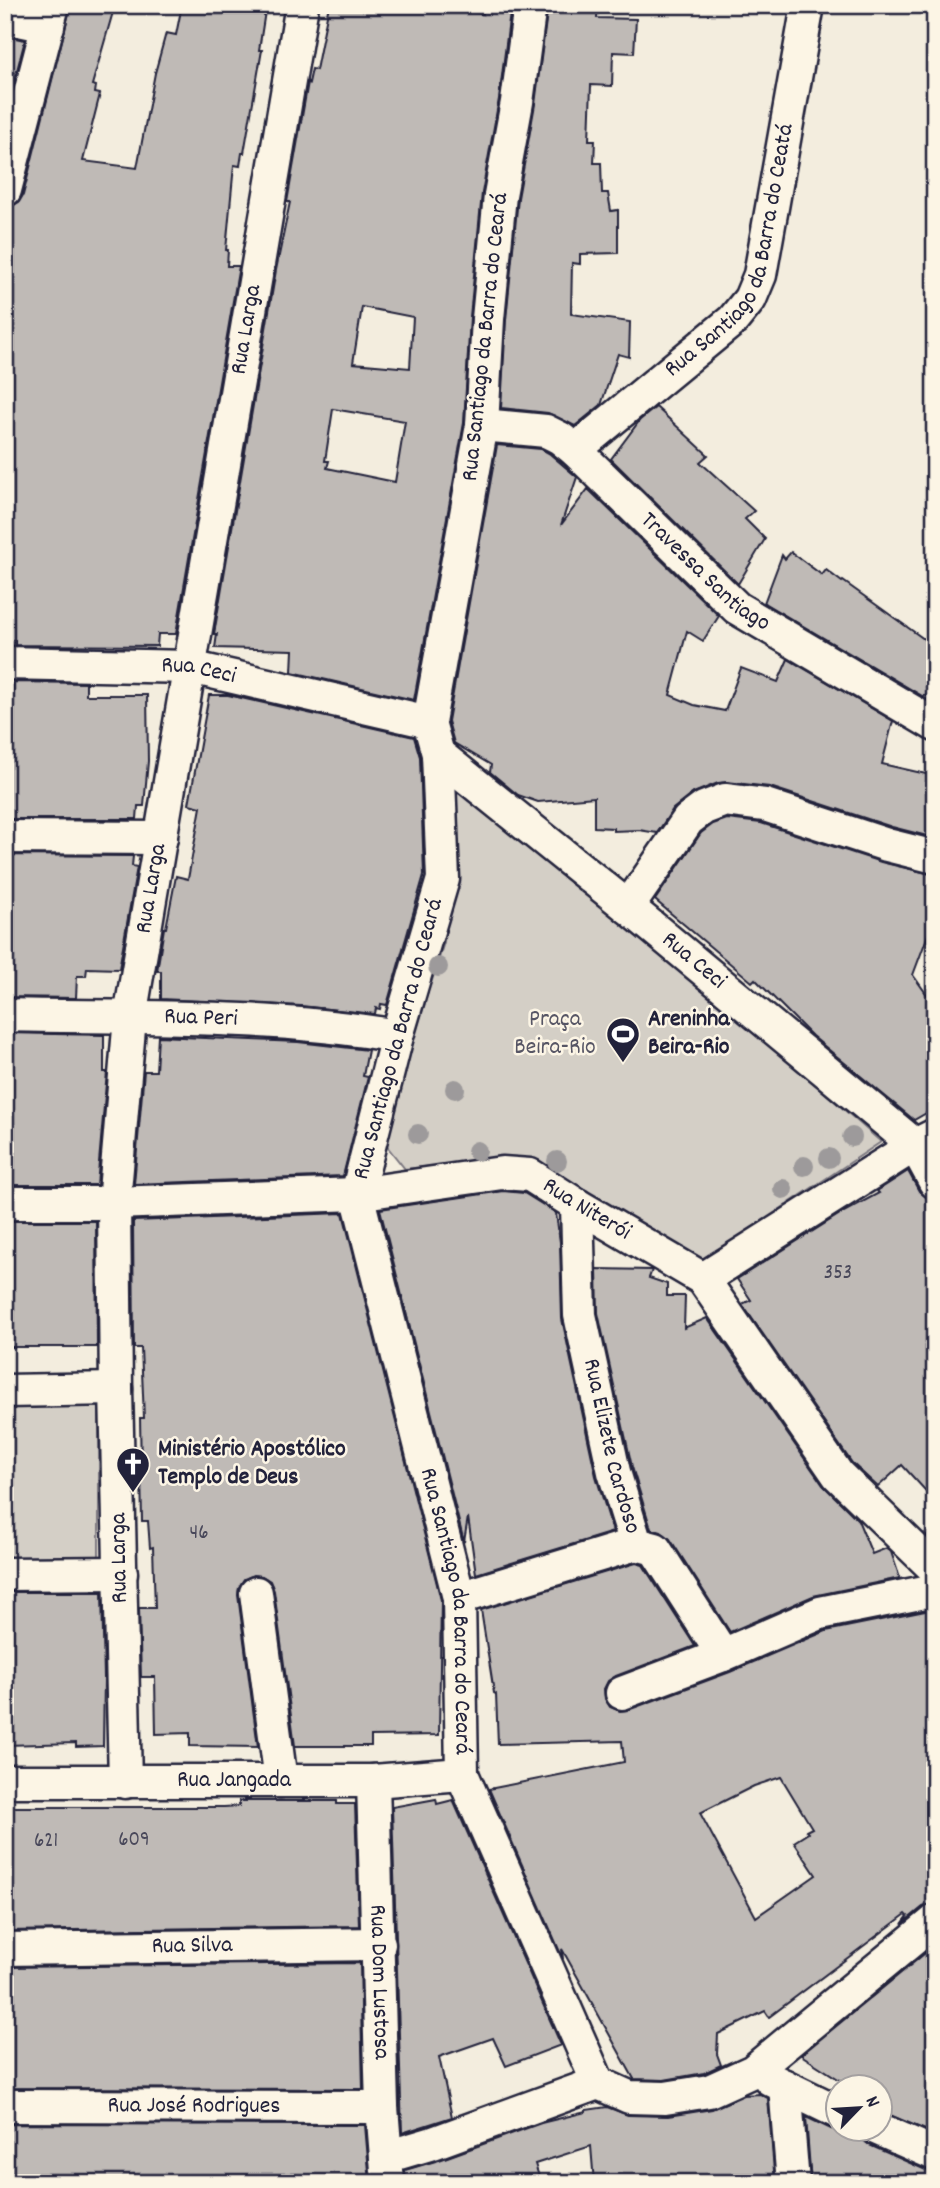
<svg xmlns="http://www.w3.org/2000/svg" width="940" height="2188" viewBox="0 0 940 2188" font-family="Dekko,sans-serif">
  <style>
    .green { fill: #d4cfc6; stroke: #7b7880; stroke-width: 2 }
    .building { fill: #bfbab6; stroke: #22223b; stroke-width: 2; fill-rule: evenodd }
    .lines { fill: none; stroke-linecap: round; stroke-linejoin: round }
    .minor-casing { stroke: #22223b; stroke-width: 37 }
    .minor { stroke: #fcf5e5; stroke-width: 32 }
    .tree { fill: #9d9a9b }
    .labels { text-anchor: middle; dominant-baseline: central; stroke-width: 5; stroke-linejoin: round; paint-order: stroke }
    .number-label { font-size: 21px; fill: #49485a }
    .street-label { font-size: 24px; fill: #22223b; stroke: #fcf5e5 }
    .park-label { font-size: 24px; fill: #575665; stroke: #fcf5e5 }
    .poi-label { font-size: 24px; font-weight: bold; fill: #22223b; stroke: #fcf5e5; text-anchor: start }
  </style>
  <rect width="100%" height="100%" fill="#f3edde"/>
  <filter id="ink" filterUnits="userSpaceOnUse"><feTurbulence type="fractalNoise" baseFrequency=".0143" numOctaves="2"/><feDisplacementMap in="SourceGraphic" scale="14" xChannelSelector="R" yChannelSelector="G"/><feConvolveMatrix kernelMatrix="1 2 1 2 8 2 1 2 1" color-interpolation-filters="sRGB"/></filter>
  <g filter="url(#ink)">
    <!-- green -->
    <g class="green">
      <polygon points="466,788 676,962 881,1142 696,1265 552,1169 510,1158 405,1169 382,1140 444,942 454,796"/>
      <polygon points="5,1404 99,1406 99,1566 5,1564"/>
    </g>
    <!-- building -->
    <g class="building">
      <polygon points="71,5 115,5 92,85 96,86 95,93 100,94 83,161 137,168 155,73 166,33 176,35 182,5 266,5 259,50 262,50 244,153 242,153 240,166 234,165 226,250 228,250 227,266 239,266 176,634 158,634 157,646 15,645 15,640 5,640 5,235 12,206 19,202 23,195"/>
      <path d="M 329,5 L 437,5 L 483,14 L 483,5 L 511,5 L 499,99 L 482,193 L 470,317 L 464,423 L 414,700 L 292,672 L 293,650 L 215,648 L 217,634 L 214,634 L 276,270 L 290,202 L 287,202 L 308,82 L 309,83 L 312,69 L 316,70 ZM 362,307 L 413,317 L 410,368 L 353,363 ZM 333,409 L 405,421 L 395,482 L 327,468 L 329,461 L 325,461 Z"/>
      <polygon points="548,5 598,5 597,18 636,19 634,53 613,52 612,86 591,85 589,140 595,140 594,163 601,163 602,193 608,193 611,211 618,210 618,253 580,254 580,264 572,263 571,314 630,322 629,357 618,354 601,405 575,426 548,413 501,408 506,320 518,198 535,104"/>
      <polygon points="5,36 25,40 5,116"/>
      <polygon points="656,407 708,455 700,462 754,511 745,519 765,539 738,584 611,459 640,420"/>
      <polygon points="497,445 541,449 550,454 577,477 561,525 588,489 719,616 703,641 687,631 670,695 694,705 725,711 741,668 778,682 788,659 893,721 882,764 935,776 935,838 892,827 770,787 727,782 718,783 693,793 673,809 657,833 639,830 613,831 613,828 594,827 594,797 538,802 518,795 490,772 491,765 454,743 448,721"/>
      <polygon points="791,552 822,575 826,570 842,582 843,581 935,647 935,698 924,695 924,697 764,603 782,555 785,559"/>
      <polygon points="13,682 86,683 86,695 147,695 148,761 144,806 138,806 137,819 5,819 5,701 12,701"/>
      <polygon points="209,695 228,695 414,737 420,757 424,875 387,1005 381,1004 380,1009 376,1008 375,1014 301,1006 161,999 161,971 157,971 164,928 166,928 176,876 188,879 201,807 189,804"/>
      <polygon points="727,819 761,823 881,862 935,875 935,916 913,975 935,1006 935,1108 914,1120 812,1036 755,979 752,982 655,900 701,833 713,824"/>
      <polygon points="5,855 133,856 132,866 137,867 119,969 87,968 86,976 77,976 76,998 5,997"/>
      <polygon points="5,1033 104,1035 104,1072 107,1072 97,1185 5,1185"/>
      <polygon points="158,1036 298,1042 368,1050 363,1076 368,1077 343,1176 134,1184 144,1071 156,1071"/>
      <polygon points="908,1171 919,1191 927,1198 935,1213 935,1501 902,1465 878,1487 852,1463 742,1304 751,1300 737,1279 840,1214 879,1193 877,1191"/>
      <polygon points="503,1191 524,1193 556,1213 560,1242 562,1319 596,1476 613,1532 476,1574 468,1517 464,1542 380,1209"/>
      <polygon points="343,1213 441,1600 439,1735 371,1736 371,1746 295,1746 274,1591 270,1581 262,1576 254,1575 244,1579 239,1587 238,1595 258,1747 190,1746 190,1733 156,1734 155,1677 141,1677 139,1608 155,1608 153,1547 150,1548 148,1521 142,1521 140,1418 144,1418 141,1348 134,1348 133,1221"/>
      <polygon points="5,1221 96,1221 97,1347 5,1347"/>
      <polygon points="597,1269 652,1270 649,1278 667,1284 667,1296 685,1296 684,1328 707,1318 823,1485 858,1520 872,1554 887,1548 891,1552 900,1578 813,1596 730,1632 670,1539 661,1532 651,1529 632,1467 598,1313"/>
      <path d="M 636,1563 L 643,1565 L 695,1646 L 616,1676 L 608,1681 L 604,1689 L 605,1699 L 610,1707 L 620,1711 L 628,1710 L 730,1672 L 826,1631 L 935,1609 L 935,1903 L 923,1907 L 902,1924 L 908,1916 L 906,1914 L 769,2017 L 765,2011 L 718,2034 L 717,2054 L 721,2065 L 704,2073 L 664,2080 L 634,2079 L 562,1949 L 563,1959 L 489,1789 L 624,1762 L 622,1741 L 498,1744 L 496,1694 L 494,1693 L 481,1610 ZM 781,1777 L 812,1828 L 806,1831 L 808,1833 L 794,1842 L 816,1875 L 756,1917 L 700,1813 L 754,1786 Z"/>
      <polygon points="5,1592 102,1592 104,1678 103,1746 76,1747 76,1743 5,1745"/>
      <polygon points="436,1799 437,1804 453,1800 561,2045 506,2066 493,2038 439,2057 452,2117 402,2133 392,1807"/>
      <polygon points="239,1801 337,1801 337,1804 355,1804 359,1926 5,1931 5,1807 224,1807 239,1806"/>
      <polygon points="935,1945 935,2134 880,2111 880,2087 842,2087 849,2086 801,2055"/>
      <polygon points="360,1963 363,2089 5,2088 5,1967"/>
      <polygon points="760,2094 768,2098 775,2183 687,2183 686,2177 636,2180 636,2183 594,2183 591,2146 535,2164 541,2183 499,2183 498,2178 481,2183 406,2183 405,2170 439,2160 541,2123 586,2112 586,2110 607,2107 628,2115 668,2116 712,2109 744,2095"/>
      <polygon points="806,2117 831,2129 839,2130 858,2129 861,2138 869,2145 928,2171 935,2172 935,2183 811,2183"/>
      <polygon points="5,2124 365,2125 370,2183 5,2183"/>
    </g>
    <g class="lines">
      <!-- minor casing -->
      <g class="minor-casing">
        <g id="minor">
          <path id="s1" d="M 530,5 L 517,102 L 500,195 L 488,319 L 482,425 L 429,722 L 438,754 L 443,879 L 397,1036 L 357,1194 L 459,1598 L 462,1774 L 598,2083 L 629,2097 L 665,2098 L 709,2091 L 753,2071 L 935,1921"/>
          <polyline points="5,17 48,26"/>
          <polyline points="5,190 53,5"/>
          <path id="s2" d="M 482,425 L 546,431 L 560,438 L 575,450 L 737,608 L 935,725"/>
          <path id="s3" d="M 575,450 L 733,320 L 750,299 L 760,275 L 808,5"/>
          <path id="s4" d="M 5,663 L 190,667 L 429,722"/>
          <path id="s5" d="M 438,754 L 628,907 L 915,1145 L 935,1182"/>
          <polyline points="5,837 161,838"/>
          <polyline points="628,907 688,820 704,808 725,800 765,805 887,845 935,857"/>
          <path id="s6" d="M 5,1015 C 136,1018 268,1014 397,1036"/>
          <path id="s7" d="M 5,1203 L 114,1203 L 357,1194 L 502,1173 L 530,1175 L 577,1205 L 703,1279 L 838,1475 L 935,1569"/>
          <path id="s8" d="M 577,1205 L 580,1315 L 614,1472 L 636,1544 L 655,1549 L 723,1655"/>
          <polyline points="703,1279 915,1145 935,1135"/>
          <polyline points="5,1391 116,1389"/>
          <polyline points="5,1574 121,1573"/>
          <polyline points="256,1593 281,1781"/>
          <polyline points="459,1598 636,1544"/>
          <polyline points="622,1693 723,1655 820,1613 935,1590"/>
          <path id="s9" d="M 5,1781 L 373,1781 L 462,1774"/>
          <path id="s10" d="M 373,1781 L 382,2107 L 388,2183"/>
          <path id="s11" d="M 125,1782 L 116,1389 L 114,1203 L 130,1017 L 302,5"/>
          <path id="s12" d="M 5,1949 L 379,1944"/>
          <polyline points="770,2079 838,2112"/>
          <polyline points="785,2086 793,2183"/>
          <path id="s13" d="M 5,2106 L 382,2107"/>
          <polyline points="876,2128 935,2154"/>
          <polyline points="386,2157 433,2143 598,2083"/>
        </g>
      </g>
      <!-- minor -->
      <use href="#minor" class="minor"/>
    </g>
    <!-- trees -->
    <g class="tree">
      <circle cx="438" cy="967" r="10"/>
      <circle cx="455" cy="1089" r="10"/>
      <circle cx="418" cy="1134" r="10"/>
      <circle cx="852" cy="1137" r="10"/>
      <circle cx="477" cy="1151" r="10"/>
      <circle cx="829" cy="1158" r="10"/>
      <circle cx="557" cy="1161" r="10"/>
      <circle cx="804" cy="1166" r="10"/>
      <circle cx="783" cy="1189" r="10"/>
    </g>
  </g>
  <!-- icons -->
  <defs>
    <g id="stadium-pin" transform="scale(1.75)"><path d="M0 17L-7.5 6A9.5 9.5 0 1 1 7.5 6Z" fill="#22223b" stroke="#fcf5e5"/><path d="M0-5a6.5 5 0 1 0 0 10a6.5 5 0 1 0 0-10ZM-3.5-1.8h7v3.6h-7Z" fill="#fff"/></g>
    <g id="church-pin" transform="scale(1.75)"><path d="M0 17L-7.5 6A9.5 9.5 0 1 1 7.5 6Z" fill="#22223b" stroke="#fcf5e5"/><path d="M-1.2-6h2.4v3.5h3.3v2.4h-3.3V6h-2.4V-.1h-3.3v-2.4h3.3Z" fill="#fff"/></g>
  </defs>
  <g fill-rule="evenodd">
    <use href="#stadium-pin" x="623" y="1034"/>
    <use href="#church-pin" x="133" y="1464"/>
  </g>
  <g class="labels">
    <!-- number labels -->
    <g class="number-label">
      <text x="838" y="1274">353</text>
      <text x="199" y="1534">46</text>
      <text x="134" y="1841">609</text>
      <text x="46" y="1842">621</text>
    </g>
    <!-- street labels -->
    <g class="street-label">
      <text stroke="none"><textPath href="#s3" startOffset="266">Rua Santiago da Barra do Ceatá</textPath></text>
      <text stroke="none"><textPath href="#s11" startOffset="1463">Rua Larga</textPath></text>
      <text transform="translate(486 337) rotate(-84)">Rua Santiago da Barra do Ceará</text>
      <text stroke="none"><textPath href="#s2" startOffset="278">Travessa Santiago</textPath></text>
      <text stroke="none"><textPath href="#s4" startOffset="194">Rua Ceci</textPath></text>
      <text stroke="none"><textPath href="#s11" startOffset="896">Rua Larga</textPath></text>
      <text stroke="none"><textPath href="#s5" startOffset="329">Rua Ceci</textPath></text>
      <text stroke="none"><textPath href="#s6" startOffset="196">Rua Peri</textPath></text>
      <text transform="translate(399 1039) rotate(-75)">Rua Santiago da Barra do Ceará</text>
      <text stroke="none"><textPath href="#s7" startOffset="593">Rua Niterói</textPath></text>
      <text stroke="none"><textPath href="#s8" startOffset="245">Rua Elizete Cardoso</textPath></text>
      <text transform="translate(120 1558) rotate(-91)">Rua Larga</text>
      <text stroke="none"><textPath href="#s1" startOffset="1638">Rua Santiago da Barra do Ceará</textPath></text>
      <text stroke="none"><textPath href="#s9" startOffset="229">Rua Jangada</textPath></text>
      <text stroke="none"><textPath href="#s12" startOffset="187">Rua Silva</textPath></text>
      <text stroke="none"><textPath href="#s10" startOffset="201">Rua Dom Lustosa</textPath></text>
      <text stroke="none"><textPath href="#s13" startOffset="189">Rua José Rodrigues</textPath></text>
    </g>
    <!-- park labels -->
    <g class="park-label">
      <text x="555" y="1020">Praça<tspan x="555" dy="28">Beira-Rio</tspan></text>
    </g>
    <!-- poi labels -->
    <g class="poi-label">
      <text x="648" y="1020">Areninha<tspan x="648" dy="28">Beira-Rio</tspan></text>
      <text x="158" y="1450">Ministério Apostólico<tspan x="158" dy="28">Templo de Deus</tspan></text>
    </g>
  </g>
  <!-- margin -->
  <rect width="940" height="2188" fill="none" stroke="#fcf5e5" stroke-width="28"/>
  <rect x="14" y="14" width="912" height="2160" fill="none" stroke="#22223b" stroke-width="2.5" filter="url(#ink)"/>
  <!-- north arrow -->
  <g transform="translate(859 2108) rotate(65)"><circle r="33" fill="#fcf5e5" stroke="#a5a1a1" stroke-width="2"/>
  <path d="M0-5L12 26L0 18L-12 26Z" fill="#22223b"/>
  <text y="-10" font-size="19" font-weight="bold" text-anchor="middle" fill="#22223b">N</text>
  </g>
</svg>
